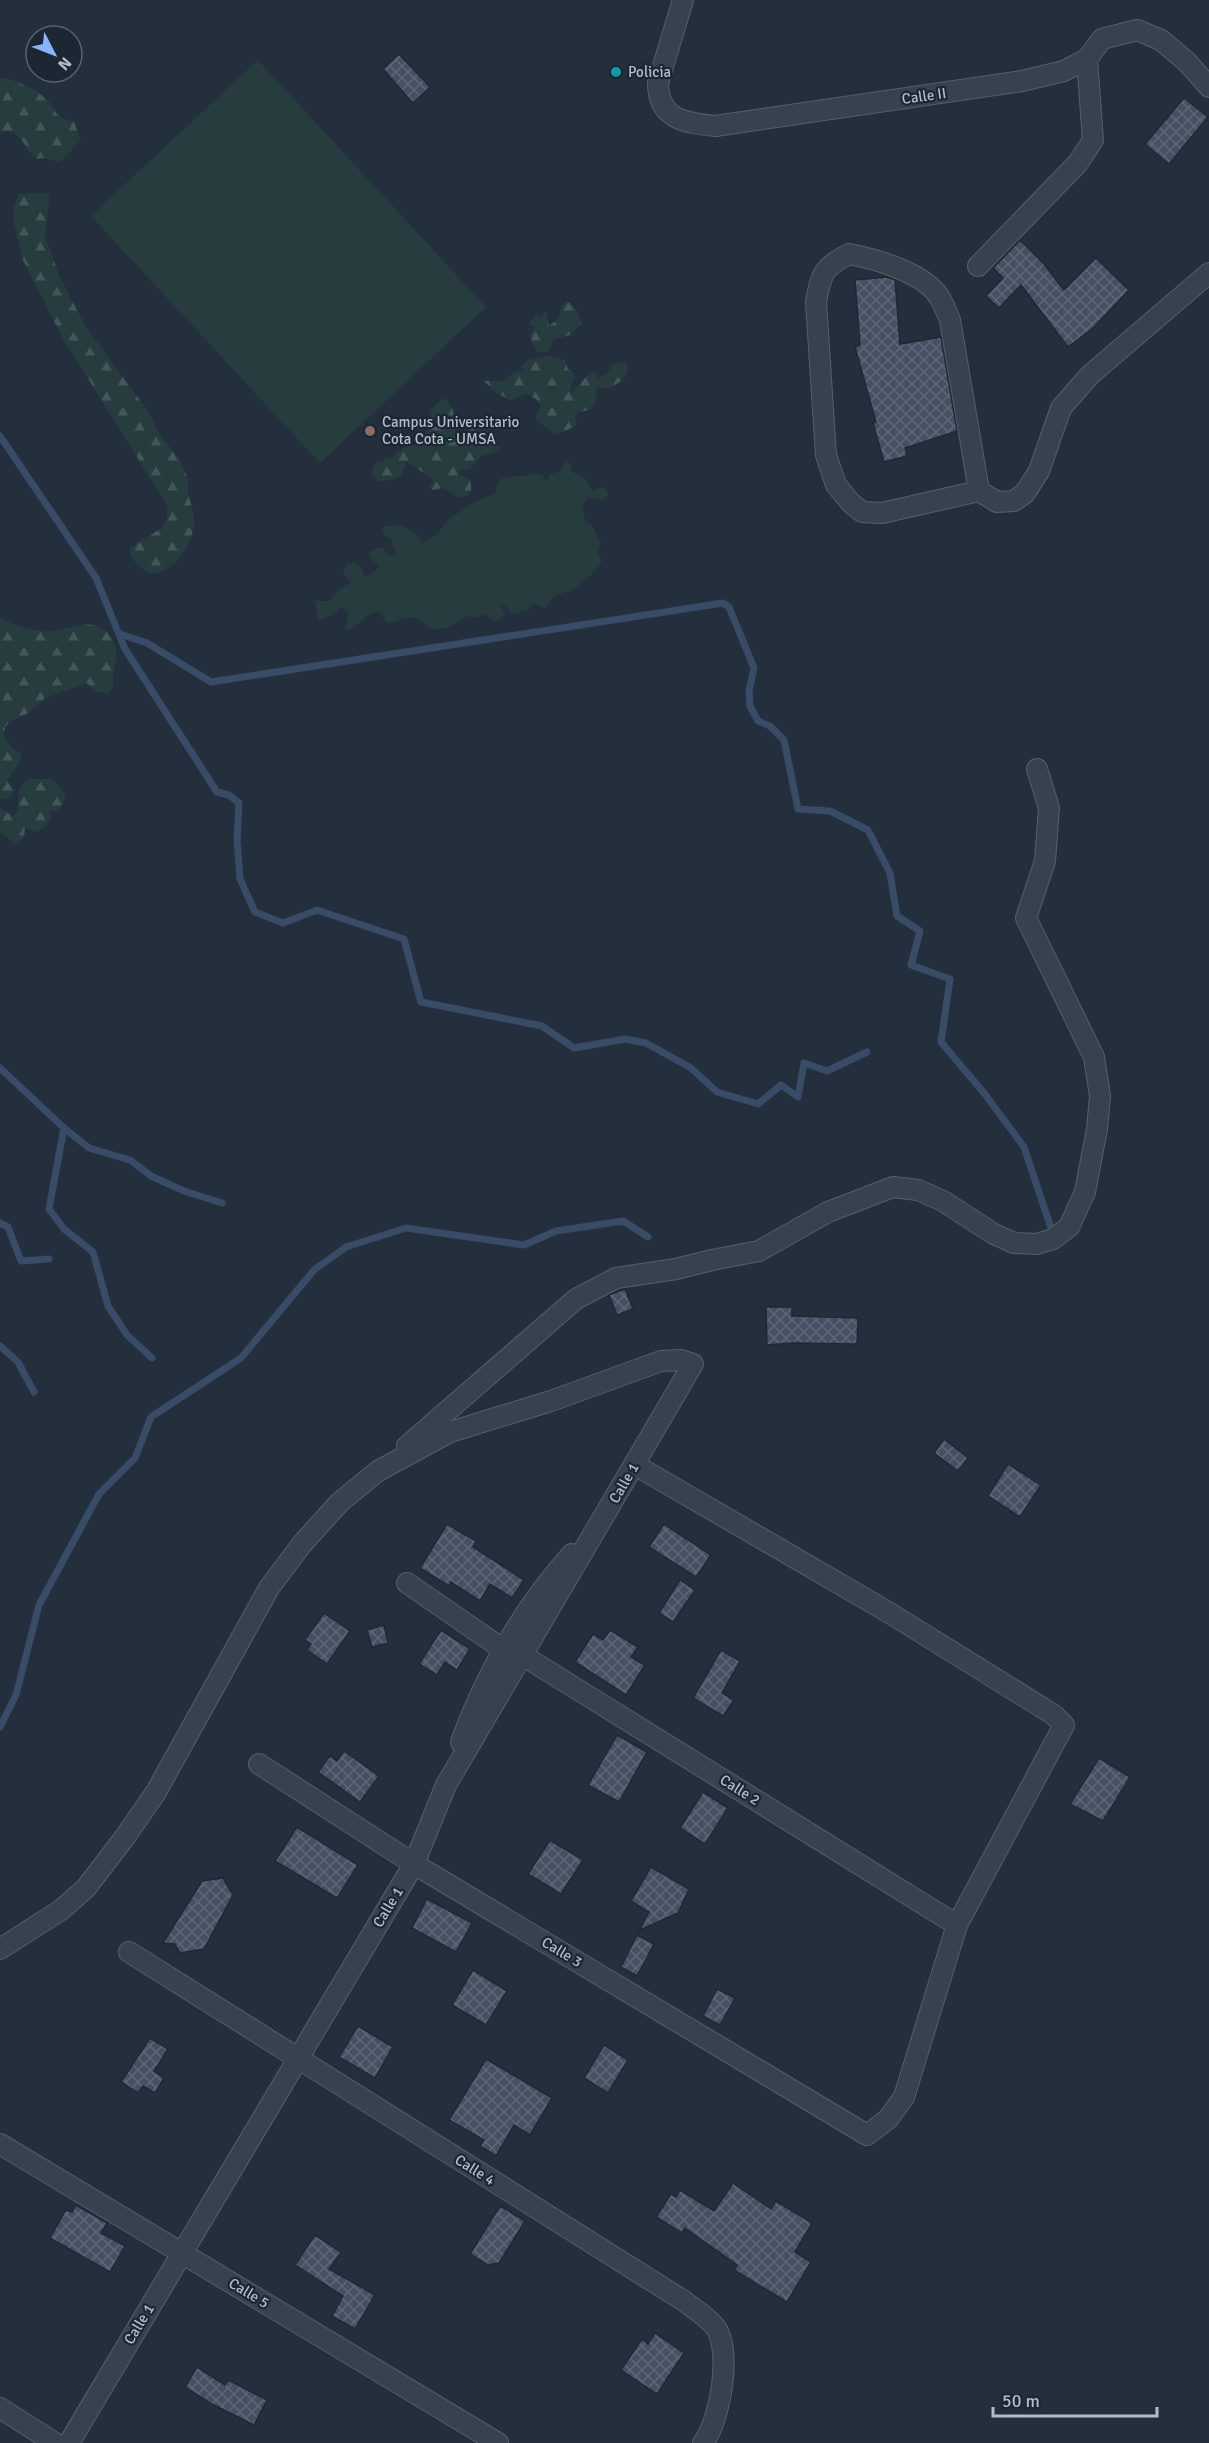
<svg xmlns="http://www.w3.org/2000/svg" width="1209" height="2443" viewBox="0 0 1209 2443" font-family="Signika,sans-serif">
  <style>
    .green { fill: #263c3f }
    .forest { fill: url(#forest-firs) }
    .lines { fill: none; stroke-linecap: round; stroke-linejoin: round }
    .stream { stroke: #394c67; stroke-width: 7 }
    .building { fill: url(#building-cross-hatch); stroke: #1f2835; stroke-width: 1.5 }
    .street-casing { stroke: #565f6c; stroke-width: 22 }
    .street { stroke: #38414e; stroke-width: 20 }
    .culture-dot { fill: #0f9aa8; stroke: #1d2633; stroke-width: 2 }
    .education-dot { fill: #8d6e63; stroke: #1d2633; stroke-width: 2 }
    .labels { text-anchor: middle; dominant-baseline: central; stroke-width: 4.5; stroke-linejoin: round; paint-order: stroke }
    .poi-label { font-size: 15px; fill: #b4bcc9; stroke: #1d2633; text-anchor: start }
    .street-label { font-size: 15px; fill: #b4bcc9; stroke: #1d2633 }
  </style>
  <defs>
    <pattern id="forest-firs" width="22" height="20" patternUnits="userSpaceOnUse" patternTransform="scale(1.5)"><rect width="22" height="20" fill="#263c3f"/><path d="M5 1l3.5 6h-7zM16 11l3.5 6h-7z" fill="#435659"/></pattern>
    <pattern id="building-cross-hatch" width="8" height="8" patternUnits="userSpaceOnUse" patternTransform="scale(1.5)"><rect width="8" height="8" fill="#455162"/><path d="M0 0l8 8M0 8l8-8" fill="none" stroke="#5d6877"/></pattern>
  </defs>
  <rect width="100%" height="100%" fill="#242f3e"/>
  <!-- green -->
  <g class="green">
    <polygon points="258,60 486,307 320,463 91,216"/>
    <path d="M 567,461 L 571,464 L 572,472 L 584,477 L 592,491 L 600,487 L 605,488 L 609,494 L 602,500 L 588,498 L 583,505 L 585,520 L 592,526 L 601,543 L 598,554 L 602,560 C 596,575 581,582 570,592 L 568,591 L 552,597 L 548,605 L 544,608 L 535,603 L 530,605 L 529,610 L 512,614 L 504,605 L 500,605 L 505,614 L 498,621 L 495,621 L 482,614 L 478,618 L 468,616 C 457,622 442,634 428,627 C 424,624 422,619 416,618 C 406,617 398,622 388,623 L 378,611 C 365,614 358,627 345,631 L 348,612 L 341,607 L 333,615 L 318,620 L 315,601 L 329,601 L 341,588 L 351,582 L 343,573 L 347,564 L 354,562 L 361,566 L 364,575 L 367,577 L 379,567 L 371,559 L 369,553 L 373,549 L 383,548 L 388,555 L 392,556 L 396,553 L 390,538 L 385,537 L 382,528 C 396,522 408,526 419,537 L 420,542 L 423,543 L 435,536 L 449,519 L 471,504 L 495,493 L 499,481 L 503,478 L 535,474 L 542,475 L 547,482 L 549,475 L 560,471 Z"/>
  </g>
  <!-- forest -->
  <g class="forest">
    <path d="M 6,78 C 20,83 34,88 45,98 C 59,110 50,116 74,122 L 81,140 L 60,162 L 43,158 L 37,159 C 24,150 20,125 0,132 L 0,79 Z"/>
    <path d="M 50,193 L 45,236 L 60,278 L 86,327 L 148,411 L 160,435 L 179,459 L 189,480 C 184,498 198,509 193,531 C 189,547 172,575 152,573 C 143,572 136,563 130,556 L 130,549 C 147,533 176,530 165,502 L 62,337 L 23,260 L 14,224 L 14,206 L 19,194 Z"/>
    <polygon points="567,301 575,307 582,323 570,335 553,340 549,351 539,353 534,348 530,335 534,328 529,323 536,314 540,317 546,311 549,326 559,318 562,305"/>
    <polygon points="547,356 565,360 568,369 574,373 575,377 571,385 571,395 590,372 597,372 597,377 599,378 611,370 611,364 626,362 628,371 623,380 608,389 597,387 595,392 597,400 591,410 578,412 575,416 577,423 574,427 555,435 536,419 536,414 541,406 536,399 526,394 512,400 497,394 484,381 503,381 515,372 524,371 521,367 528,360"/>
    <path d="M 442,399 L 446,399 C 450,407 455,408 453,418 L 459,427 L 455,439 L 486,419 L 489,422 L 492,441 L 500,447 L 495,452 L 481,456 L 469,470 L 459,470 L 459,474 L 471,481 L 471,490 L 468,495 L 460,498 L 443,488 L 432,490 L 430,487 L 433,480 C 425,471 414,469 406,461 L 402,474 L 398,478 L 378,482 L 371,473 L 376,462 L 393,457 C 399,447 412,446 422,444 L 427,439 L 423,435 C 428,426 436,427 445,426 L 446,417 L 435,419 L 431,416 L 430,411 Z"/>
    <path d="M 0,618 C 11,624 27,629 39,631 C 67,636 96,607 114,642 C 121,657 109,672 114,687 L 108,693 L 95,692 L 87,683 L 45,698 L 29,713 L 10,721 L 5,727 L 4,736 L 12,748 L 21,754 L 21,760 L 7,781 L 14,789 L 11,798 L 0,799 Z"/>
    <path d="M 30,779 L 53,779 L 64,792 L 65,800 L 59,810 L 49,812 L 52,818 L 44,828 L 36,832 L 25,827 L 24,838 L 15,844 L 0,832 L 0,808 L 13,816 C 26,806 9,790 30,779 Z"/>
  </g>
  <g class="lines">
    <!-- stream -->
    <g class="stream">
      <polyline points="0,436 96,578 125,649 217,792 229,795 239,803 237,840 240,879 255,912 283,923 317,910 404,939 421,1002 542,1026 574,1048 625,1039 646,1043 691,1068 717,1092 758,1104 781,1085 798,1097 804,1063 827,1071 867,1052"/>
      <polyline points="120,634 147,643 211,682 723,603 729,607 754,668 749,691 750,706 758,721 770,726 784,740 798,809 830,811 868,830 890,873 897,916 920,931 911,965 950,979 941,1042 984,1093 1024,1147 1052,1231"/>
      <polyline points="0,1068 64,1128 89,1148 130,1160 151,1176 184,1191 222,1203"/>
      <polyline points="64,1128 49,1209 64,1229 93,1252 108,1306 127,1335 152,1358"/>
      <polyline points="0,1223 8,1227 21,1261 49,1259"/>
      <polyline points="0,1346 18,1362 34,1392"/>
      <polyline points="0,1727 16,1695 39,1605 99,1494 135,1458 151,1417 241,1358 314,1270 346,1247 406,1228 524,1245 556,1231 623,1221 648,1237"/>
    </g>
  </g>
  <!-- building -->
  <g class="building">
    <polygon points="399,54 430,87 413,103 383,69"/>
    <polygon points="1184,98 1208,117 1169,164 1145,144"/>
    <polygon points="1020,240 1044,264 1064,290 1096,258 1129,290 1093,328 1068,347 1021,285 999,308 986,296 1003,278 993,268"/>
    <polygon points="887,277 895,280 900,344 941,337 957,431 905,448 907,456 884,462 873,423 876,422 855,347 860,345 855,280"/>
    <polygon points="625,1289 633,1309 617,1315 609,1295"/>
    <polygon points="766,1307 792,1307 792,1316 858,1318 857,1344 793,1343 767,1345"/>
    <polygon points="944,1439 968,1458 958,1471 934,1453"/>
    <polygon points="1008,1464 1041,1485 1020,1517 988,1496"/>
    <polygon points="447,1524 476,1541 473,1547 524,1580 512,1598 490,1584 480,1601 451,1582 449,1586 420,1568"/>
    <polygon points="664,1524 711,1555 696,1577 649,1547"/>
    <polygon points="680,1580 695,1590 673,1622 659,1613"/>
    <polygon points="324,1613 350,1631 327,1664 307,1650 311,1644 305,1640"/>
    <polygon points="384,1625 388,1643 372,1647 367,1630"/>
    <polygon points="441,1630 470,1649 457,1670 445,1662 437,1675 419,1664"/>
    <polygon points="610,1630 638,1647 631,1657 645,1665 626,1695 575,1662 593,1634 603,1640"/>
    <polygon points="721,1650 740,1661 722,1693 734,1700 723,1716 693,1698"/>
    <polygon points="617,1735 647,1752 619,1802 588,1785"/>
    <polygon points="344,1751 379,1776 360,1802 318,1772 330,1756 337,1761"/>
    <polygon points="1099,1758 1130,1777 1103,1821 1070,1804"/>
    <polygon points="703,1792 728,1808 705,1844 680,1828"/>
    <polygon points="297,1827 358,1865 337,1898 275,1861"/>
    <polygon points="550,1840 583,1860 561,1894 528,1874"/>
    <polygon points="651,1867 689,1889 678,1913 640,1930 649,1912 631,1901"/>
    <polygon points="223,1878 233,1895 204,1949 180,1953 175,1944 163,1943 202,1881"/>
    <polygon points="427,1899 472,1923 456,1952 412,1928"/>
    <polygon points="637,1935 654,1944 637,1976 621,1967"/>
    <polygon points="473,1970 507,1991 486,2025 452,2005"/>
    <polygon points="717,1989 735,1998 720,2025 703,2016"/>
    <polygon points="358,2026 393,2047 375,2078 339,2057"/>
    <polygon points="150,2038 168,2049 154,2071 164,2078 155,2093 143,2086 138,2093 121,2082"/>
    <polygon points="604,2045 628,2060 608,2093 584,2078"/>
    <polygon points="486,2059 552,2098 530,2135 514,2125 496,2156 480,2146 484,2140 449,2120"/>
    <polygon points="733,2183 771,2209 776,2201 812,2223 795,2252 811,2262 787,2302 734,2270 737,2265 685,2228 682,2233 656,2217 671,2194 676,2197 680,2190 714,2211"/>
    <polygon points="76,2205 107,2223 101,2233 125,2246 110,2272 50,2238 66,2210 72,2212"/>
    <polygon points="500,2206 525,2221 499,2263 488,2265 470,2254"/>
    <polygon points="315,2235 341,2252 329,2269 375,2295 355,2329 332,2316 343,2296 295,2265"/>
    <polygon points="655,2333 684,2353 657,2394 621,2370 642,2339 648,2344"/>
    <polygon points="197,2367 225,2385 228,2380 267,2400 254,2425 210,2403 185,2387"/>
  </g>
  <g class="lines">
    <!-- street casing -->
    <g class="street-casing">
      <g id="street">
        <path d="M 683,0 L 658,83 C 658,119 685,123 715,126 L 1022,81 L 1064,71 L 1087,59 L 1102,39 L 1137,30 L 1161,40 L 1187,62 L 1209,87"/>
        <path d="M 849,254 C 876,259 925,273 940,298 C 944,305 947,313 950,320 L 979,491 L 882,513 L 862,512 L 851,503 L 836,485 L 826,455 L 816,302 C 821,274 823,267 849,254 Z"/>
        <polyline points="978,266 1078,163 1093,140 1087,59"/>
        <polyline points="979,491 997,502 1014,501 1025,493 1039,471 1061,408 1090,375 1209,273"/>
        <polyline points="407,1446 576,1299 616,1278 676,1269 712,1260 759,1251 828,1212 893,1187 918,1190 943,1201 994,1234 1014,1243 1037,1244 1053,1239 1069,1227 1085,1192 1097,1129 1100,1096 1094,1057 1026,918 1045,861 1049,808 1037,769"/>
        <polyline points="407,1583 504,1650"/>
        <polyline points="522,1655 957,1925"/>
        <path d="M 461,1742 C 485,1675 524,1607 572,1554"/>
        <polyline points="259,1764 414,1864 867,2135 888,2119 904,2097 957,1925 1064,1725 1054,1715 888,1612 635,1465"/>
        <polyline points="0,1949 61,1910 86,1888 125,1837 156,1792 269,1588 302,1544 340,1502 378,1471 450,1432 551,1401 661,1361 681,1360 693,1364 446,1785 414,1864 69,2443"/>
        <path d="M 129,1952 L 684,2301 C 694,2309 709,2318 716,2328 C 732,2353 720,2421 703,2443"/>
        <polyline points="0,2144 498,2443"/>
        <polyline points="0,2408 55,2443"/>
      </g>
    </g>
    <!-- street -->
    <use href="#street" class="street"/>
  </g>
  <!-- markers -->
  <circle class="culture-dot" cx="616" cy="72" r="6"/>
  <circle class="education-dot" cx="370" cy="431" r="6"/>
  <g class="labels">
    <!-- poi labels -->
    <g class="poi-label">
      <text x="628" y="72">Policia</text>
      <text x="382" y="422">Campus Universitario<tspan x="382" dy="17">Cota Cota - UMSA</tspan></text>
    </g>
    <!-- street labels -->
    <g class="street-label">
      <text transform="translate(924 96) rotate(-8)">Calle II</text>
      <text transform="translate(624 1483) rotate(-60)">Calle 1</text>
      <text transform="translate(740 1790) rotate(32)">Calle 2</text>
      <text transform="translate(388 1907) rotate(-59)">Calle 1</text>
      <text transform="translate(562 1952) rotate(31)">Calle 3</text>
      <text transform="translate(475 2170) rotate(32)">Calle 4</text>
      <text transform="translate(249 2293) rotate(31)">Calle 5</text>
      <text transform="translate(139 2324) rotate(-59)">Calle 1</text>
    </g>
  </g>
  <!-- north arrow -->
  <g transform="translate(54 54) rotate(132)"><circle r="28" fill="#1d2633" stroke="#59626f" stroke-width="1.5"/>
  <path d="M0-4.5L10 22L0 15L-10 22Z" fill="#8ab4f8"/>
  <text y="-9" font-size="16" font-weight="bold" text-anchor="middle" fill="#b4bcc9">N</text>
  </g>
  <!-- scale -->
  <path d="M993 2407v9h164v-9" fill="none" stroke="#b4bcc9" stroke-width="3"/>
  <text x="1002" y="2407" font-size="18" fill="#b4bcc9" stroke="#1d2633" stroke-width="4.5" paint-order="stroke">50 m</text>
</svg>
